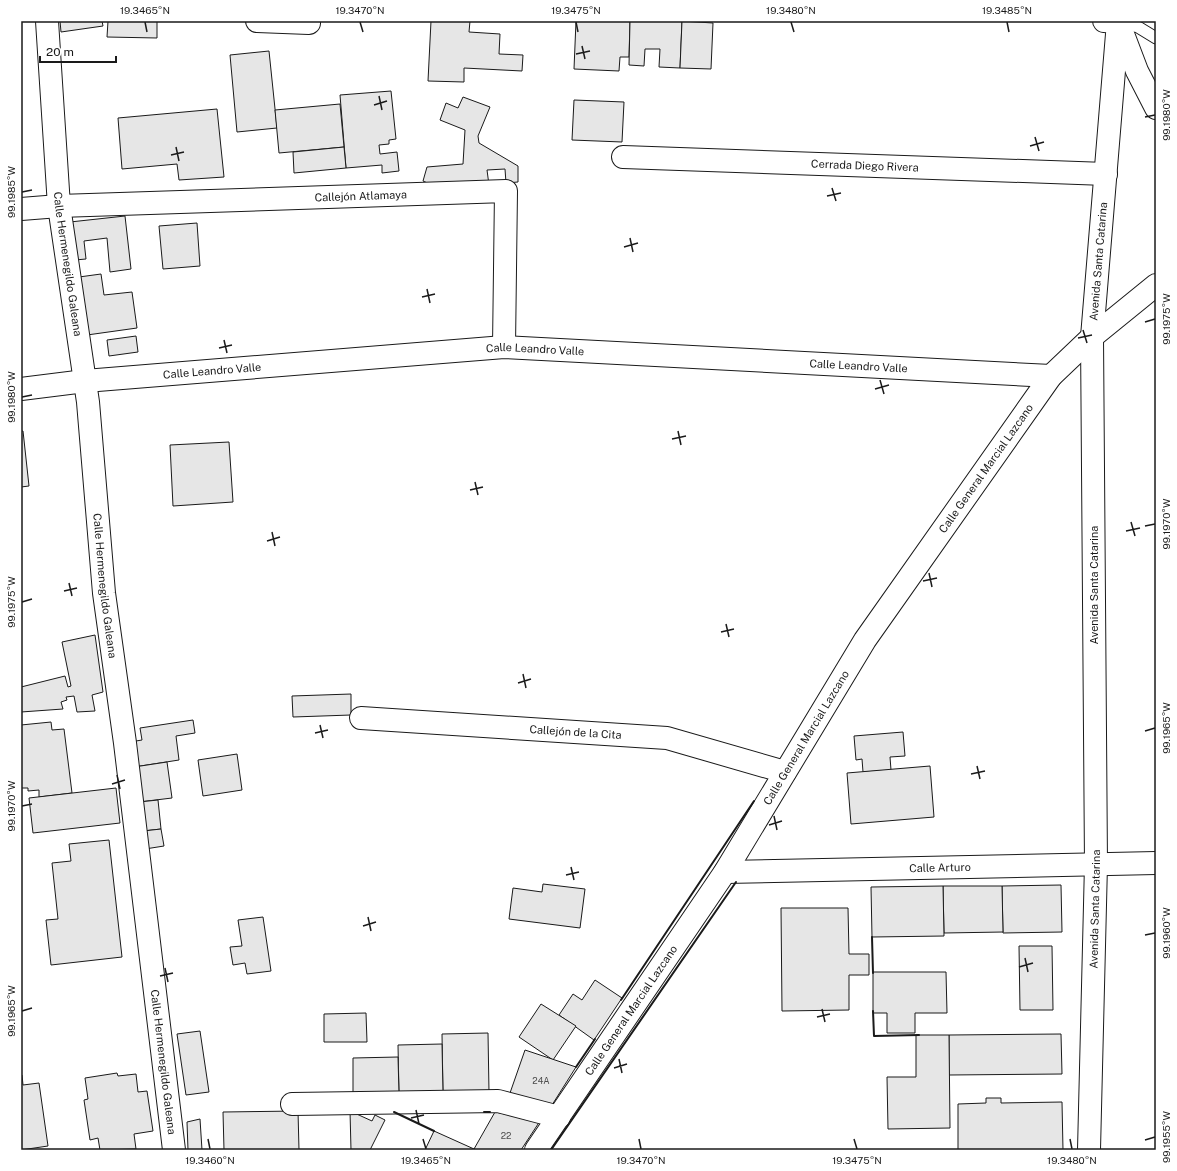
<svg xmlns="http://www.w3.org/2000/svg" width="1177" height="1171" viewBox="0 0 1177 1171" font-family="'Public Sans',sans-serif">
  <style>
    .building { fill: #e6e6e6; stroke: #1a1a1a }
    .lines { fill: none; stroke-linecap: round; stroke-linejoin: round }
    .service-casing { stroke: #1a1a1a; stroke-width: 13 }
    .minor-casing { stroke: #1a1a1a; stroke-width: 24 }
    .secondary-casing { stroke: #1a1a1a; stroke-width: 24 }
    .service { stroke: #fff; stroke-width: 11 }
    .minor { stroke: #fff; stroke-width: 22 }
    .secondary { stroke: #fff; stroke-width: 22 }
    .wall { stroke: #1a1a1a; stroke-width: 2 }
    .ticks { fill: none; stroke: #1a1a1a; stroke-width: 1.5 }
    .labels { text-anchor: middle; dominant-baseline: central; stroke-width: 3; stroke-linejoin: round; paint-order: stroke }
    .number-label { font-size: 9px; fill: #4d4d4d }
    .street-label { font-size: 11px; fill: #1a1a1a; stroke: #fff }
    .neatline { fill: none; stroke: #1a1a1a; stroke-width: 1.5 }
    .ticks-label { font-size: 10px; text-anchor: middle; fill: #1a1a1a }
  </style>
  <rect width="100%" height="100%" fill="#fff"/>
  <!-- building -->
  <g class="building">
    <polygon points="60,21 102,21 103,26 61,32"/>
    <polygon points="108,21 157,21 157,38 107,37"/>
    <polygon points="431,21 470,21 469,32 500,34 499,54 523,55 522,71 464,68 464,82 428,81"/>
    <polygon points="576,21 630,21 629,57 620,57 619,71 574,69"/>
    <polygon points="630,21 682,21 680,68 659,67 660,49 645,49 644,66 629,65"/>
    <polygon points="682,21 713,23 711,69 680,68"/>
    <polygon points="269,51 277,128 237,132 230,55"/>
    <polygon points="391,91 396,139 389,140 389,144 379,145 380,154 397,152 399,171 382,173 382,165 346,168 340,95"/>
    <polygon points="463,97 490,107 478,136 479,143 518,166 518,182 506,183 505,169 487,170 489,185 441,189 423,181 427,167 463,164 465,130 440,120 446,103 458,108"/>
    <polygon points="574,100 624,102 622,142 572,140"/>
    <polygon points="340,104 344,147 279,153 275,110"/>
    <polygon points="217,109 224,177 179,180 177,164 122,169 118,118"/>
    <polygon points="344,147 346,168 294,173 293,152"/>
    <polygon points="125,216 131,269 110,272 107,238 84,241 86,259 75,260 70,222"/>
    <polygon points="197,223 200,266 163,269 159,226"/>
    <polygon points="101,274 104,295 132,292 137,328 87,335 79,277"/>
    <polygon points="136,336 138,352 109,356 107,340"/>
    <polygon points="21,431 23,431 29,486 21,487"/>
    <polygon points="229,442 233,502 173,506 170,445"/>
    <polygon points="95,635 103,692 92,695 95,711 77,712 74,696 66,697 67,700 61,702 63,709 21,712 21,687 65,676 68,687 71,686 62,642"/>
    <polygon points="351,694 351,715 293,717 292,696"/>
    <polygon points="193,720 195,733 176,736 179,760 134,767 130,742 142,740 140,728"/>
    <polygon points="51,722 52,730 64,729 72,793 39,797 39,790 28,791 28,788 21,788 21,725"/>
    <polygon points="903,732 905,756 890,757 891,770 863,772 862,759 856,760 854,736"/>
    <polygon points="237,754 242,790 203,796 198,760"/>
    <polygon points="167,762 172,798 139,802 134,767"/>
    <polygon points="930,766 934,817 851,824 847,773"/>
    <polygon points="116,788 120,823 33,833 29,798"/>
    <polygon points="158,800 161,829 143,831 139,802"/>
    <polygon points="161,829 164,846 145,849 143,831"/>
    <polygon points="109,840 122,957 51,965 46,920 58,919 52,863 71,861 69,844"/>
    <polygon points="543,884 585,889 580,928 509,919 513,888 542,892"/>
    <polygon points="1061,885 1062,932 1003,933 1002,886"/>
    <polygon points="943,886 1002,886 1003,932 944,933"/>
    <polygon points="943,886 944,936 872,937 871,887"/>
    <polygon points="781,908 848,908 849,954 869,954 869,975 849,975 849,1010 782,1011"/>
    <polygon points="263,917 271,971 247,974 245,963 233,965 230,947 242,946 238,920"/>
    <polygon points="1019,946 1052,946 1053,1010 1020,1010"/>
    <polygon points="873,972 946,972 947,1013 915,1013 915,1033 887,1033 887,1013 873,1013"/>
    <polygon points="595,980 622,998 594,1040 559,1015 573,994 582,1000"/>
    <polygon points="541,1004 576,1026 553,1060 519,1037"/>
    <polygon points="366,1013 367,1042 324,1042 324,1014"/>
    <polygon points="200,1031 209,1092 186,1095 177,1034"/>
    <polygon points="488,1033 489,1092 443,1093 442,1034"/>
    <polygon points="1061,1034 1062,1074 949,1075 949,1035"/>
    <polygon points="916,1035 949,1035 950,1128 888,1129 887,1077 916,1077"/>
    <polygon points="442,1044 443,1093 399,1094 398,1045"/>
    <polygon points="525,1050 576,1067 552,1105 510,1093"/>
    <polygon points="398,1057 399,1094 353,1095 353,1058"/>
    <polygon points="117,1073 118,1076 136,1074 138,1092 147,1091 153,1131 134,1134 136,1149 100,1150 98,1138 90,1140 84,1100 88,1099 85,1078"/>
    <polygon points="21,1075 22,1075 23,1085 39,1083 48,1146 21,1150"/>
    <polygon points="986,1098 1001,1098 1001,1103 1062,1102 1063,1150 958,1150 958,1104 986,1103"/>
    <polygon points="298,1111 299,1150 224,1150 223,1112"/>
    <polygon points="350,1111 372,1121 375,1115 385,1120 370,1150 351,1150"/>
    <polygon points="495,1112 540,1121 521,1150 477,1150 474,1149"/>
    <polygon points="200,1119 202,1150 188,1150 187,1122"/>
    <polygon points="434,1131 474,1149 477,1150 425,1150"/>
  </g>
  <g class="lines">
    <!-- service casing -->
    <g class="service-casing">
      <polyline id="service" points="1118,22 1138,27 1156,38"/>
    </g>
    <!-- minor casing -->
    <g class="minor-casing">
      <g id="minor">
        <path id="s1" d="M 47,21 L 59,206 L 88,402 L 104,593 L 125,743 L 174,1150"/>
        <polyline points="257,21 309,23"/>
        <path id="s2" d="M 623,157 L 1106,174"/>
        <path id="s3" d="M 21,209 L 59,206 L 506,191 L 504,347"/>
        <path id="s4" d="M 21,389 L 85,381 L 504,347 L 1051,376"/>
        <path id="s5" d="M 361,718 L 667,738 L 785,772"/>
        <path id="s6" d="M 725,872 L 1156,863"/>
        <polyline points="292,1104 498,1101 559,1117"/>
        <path id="s7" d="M 536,1150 L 725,872 L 865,640 L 1051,376 L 1092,337 L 1156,285"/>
        <path id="s8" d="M 1089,1150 L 1096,864 L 1092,337 L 1118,22 L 1104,21"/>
      </g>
    </g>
    <!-- secondary casing -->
    <g class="secondary-casing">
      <polyline id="secondary" points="1118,21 1137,71 1156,108"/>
    </g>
    <!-- service -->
    <use href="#service" class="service"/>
    <!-- minor -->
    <use href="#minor" class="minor"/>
    <!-- secondary -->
    <use href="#secondary" class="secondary"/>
    <!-- wall -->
    <g class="wall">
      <polyline points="872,937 873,973"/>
      <polyline points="621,1000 754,801"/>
      <polyline points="873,1011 874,1036 919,1035"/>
      <polyline points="576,1067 595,1039"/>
      <polyline points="394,1112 434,1131"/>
      <polyline points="484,1112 490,1112"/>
      <polyline points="551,1150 736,882"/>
    </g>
  </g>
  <!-- ticks -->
  <path class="ticks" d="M 145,22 L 147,32M 360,22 L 363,32M 576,22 L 578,32M 791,22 L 794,32M 1007,22 L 1009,32M 582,46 L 585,59M 576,54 L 590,51M 379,96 L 382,110M 374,105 L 387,101M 1145,117 L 1155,115M 1035,137 L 1039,151M 1030,146 L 1044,142M 176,147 L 179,161M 171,155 L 184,152M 832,188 L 836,201M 22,192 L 32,190M 827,196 L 841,193M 630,238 L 633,252M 624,247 L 638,243M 427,289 L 430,303M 422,297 L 435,294M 1145,322 L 1155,319M 1083,330 L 1087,343M 1078,338 L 1092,335M 224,340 L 227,353M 219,348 L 232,345M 880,380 L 884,394M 875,389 L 889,385M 22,397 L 32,395M 678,431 L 681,445M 672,439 L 686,436M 475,482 L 478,495M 470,490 L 483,487M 1131,522 L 1135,536M 1145,526 L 1155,524M 1126,531 L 1140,528M 272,532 L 275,546M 267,541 L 280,537M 929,573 L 932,587M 923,581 L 937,578M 69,583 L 72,596M 64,591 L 77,588M 22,602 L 32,599M 726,624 L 729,637M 721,632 L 734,629M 523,674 L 526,688M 518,683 L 531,679M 320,725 L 323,738M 1145,731 L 1155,728M 315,733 L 328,730M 977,766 L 980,779M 971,774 L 985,771M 117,775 L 120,789M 112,784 L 125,780M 22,806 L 32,804M 774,816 L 777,830M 769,825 L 782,821M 571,867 L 574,880M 566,875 L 579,872M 368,917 L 371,931M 363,926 L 376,922M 1145,935 L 1155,933M 1025,958 L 1028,972M 1019,967 L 1033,963M 165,968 L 168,982M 160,976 L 173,973M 822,1009 L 825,1022M 22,1011 L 32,1008M 817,1017 L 830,1014M 619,1059 L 622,1073M 614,1068 L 627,1064M 416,1110 L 419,1124M 411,1118 L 424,1115M 208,1139 L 210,1149M 423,1139 L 426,1149M 639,1139 L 641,1149M 854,1139 L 857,1149M 1070,1139 L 1072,1149M 1145,1140 L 1155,1137"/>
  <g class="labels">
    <!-- number labels -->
    <g class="number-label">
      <text x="541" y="1080">24A</text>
      <text x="506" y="1135">22</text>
    </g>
    <!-- street labels -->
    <g class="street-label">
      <text stroke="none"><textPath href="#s2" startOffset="242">Cerrada Diego Rivera</textPath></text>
      <text stroke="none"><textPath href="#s3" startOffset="340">Callejón Atlamaya</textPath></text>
      <text stroke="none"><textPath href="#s8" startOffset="889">Avenida Santa Catarina</textPath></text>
      <text stroke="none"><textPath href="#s1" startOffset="244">Calle Hermenegildo Galeana</textPath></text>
      <text stroke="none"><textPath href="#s4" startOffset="516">Calle Leandro Valle</textPath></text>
      <text stroke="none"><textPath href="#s4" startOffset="840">Calle Leandro Valle</textPath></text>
      <text stroke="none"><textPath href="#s4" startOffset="192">Calle Leandro Valle</textPath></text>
      <text stroke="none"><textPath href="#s7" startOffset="817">Calle General Marcial Lazcano</textPath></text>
      <text transform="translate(1094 585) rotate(-90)">Avenida Santa Catarina</text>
      <text stroke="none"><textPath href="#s1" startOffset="568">Calle Hermenegildo Galeana</textPath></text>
      <text stroke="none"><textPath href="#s5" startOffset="215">Callejón de la Cita</textPath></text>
      <text stroke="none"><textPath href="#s7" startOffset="493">Calle General Marcial Lazcano</textPath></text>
      <text stroke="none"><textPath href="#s6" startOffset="215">Calle Arturo</textPath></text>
      <text stroke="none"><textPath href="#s8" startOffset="241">Avenida Santa Catarina</textPath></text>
      <text stroke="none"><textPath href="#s7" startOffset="169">Calle General Marcial Lazcano</textPath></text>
      <text stroke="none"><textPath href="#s1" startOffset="1048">Calle Hermenegildo Galeana</textPath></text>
    </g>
  </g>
  <!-- border -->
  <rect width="1177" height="1171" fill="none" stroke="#ffffff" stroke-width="44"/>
  <!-- scale -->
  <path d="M40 56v6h76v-6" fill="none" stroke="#1a1a1a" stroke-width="2"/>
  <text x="46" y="56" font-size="12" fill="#1a1a1a" stroke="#ffffff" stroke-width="3" paint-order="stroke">20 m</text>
  <rect x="22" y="22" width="1133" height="1127" class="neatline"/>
  <g class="ticks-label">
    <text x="145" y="14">19.3465°N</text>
    <text x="360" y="14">19.3470°N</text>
    <text x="576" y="14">19.3475°N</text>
    <text x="791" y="14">19.3480°N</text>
    <text x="1007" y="14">19.3485°N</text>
    <text transform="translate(1166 115) rotate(-90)" y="4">99.1980°W</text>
    <text transform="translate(11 192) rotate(-90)" y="4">99.1985°W</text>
    <text transform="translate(1166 319) rotate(-90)" y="4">99.1975°W</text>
    <text transform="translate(11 397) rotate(-90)" y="4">99.1980°W</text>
    <text transform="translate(1166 524) rotate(-90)" y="4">99.1970°W</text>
    <text transform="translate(11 602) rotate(-90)" y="4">99.1975°W</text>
    <text transform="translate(1166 728) rotate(-90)" y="4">99.1965°W</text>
    <text transform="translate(11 806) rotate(-90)" y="4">99.1970°W</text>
    <text transform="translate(1166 933) rotate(-90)" y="4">99.1960°W</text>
    <text transform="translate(11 1011) rotate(-90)" y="4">99.1965°W</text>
    <text transform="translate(1166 1137) rotate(-90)" y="4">99.1955°W</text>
    <text x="210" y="1164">19.3460°N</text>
    <text x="426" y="1164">19.3465°N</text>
    <text x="641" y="1164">19.3470°N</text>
    <text x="857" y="1164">19.3475°N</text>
    <text x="1072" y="1164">19.3480°N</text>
  </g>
</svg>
